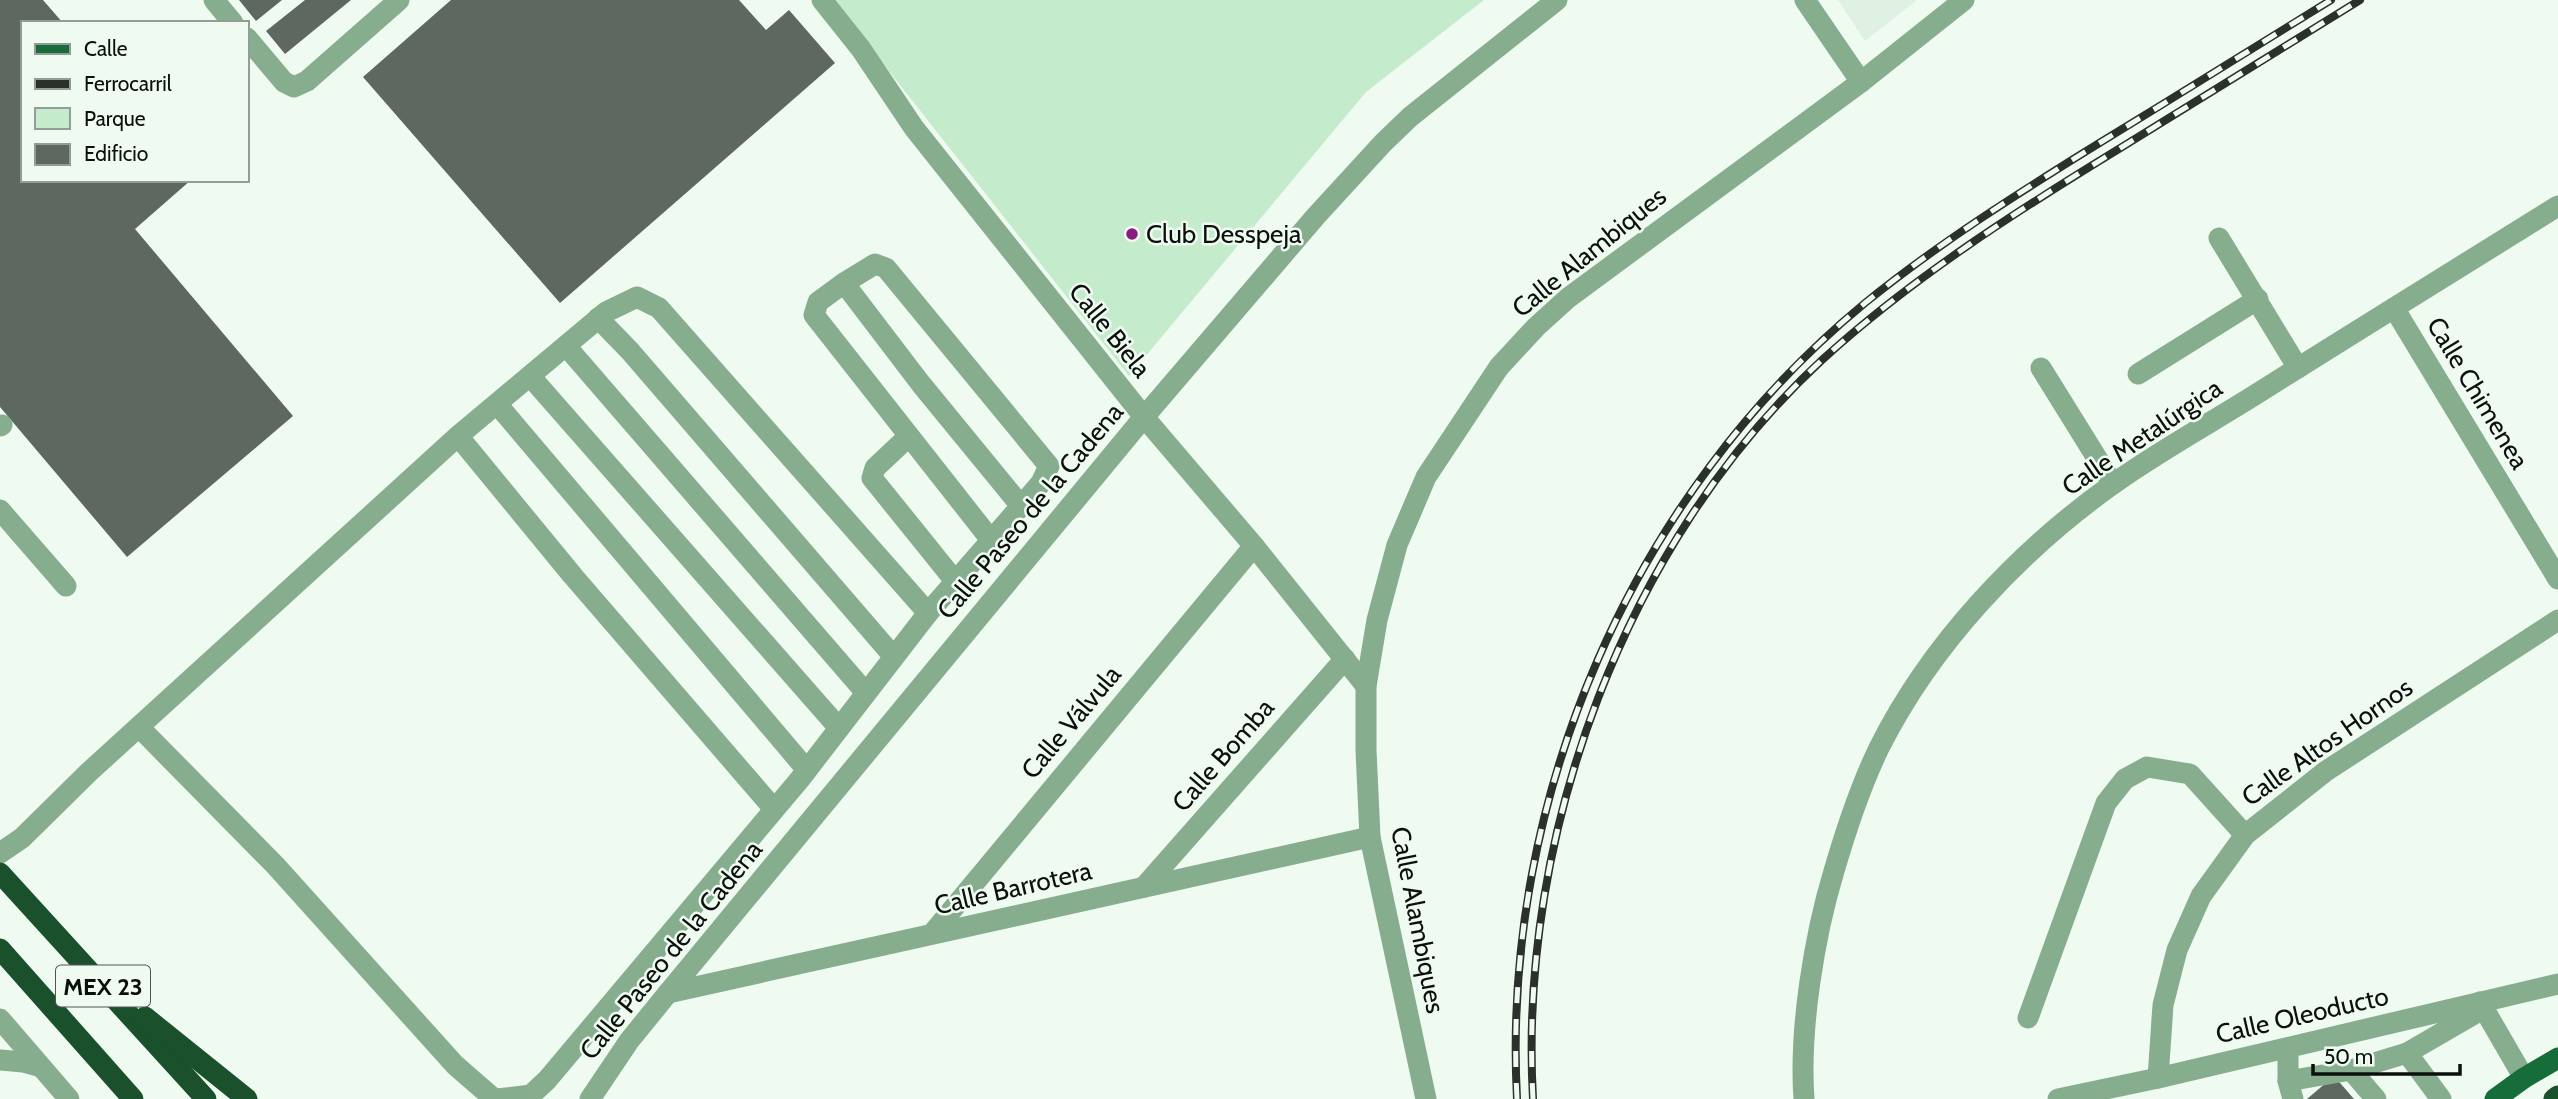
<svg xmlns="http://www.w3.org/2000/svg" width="2558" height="1099" viewBox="0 0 2558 1099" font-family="Cabin,sans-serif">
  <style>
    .built { fill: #dff1e3 }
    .green { fill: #c5ebcd }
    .building { fill: #5e6860 }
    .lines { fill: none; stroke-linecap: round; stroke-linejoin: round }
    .minor { stroke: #86ad8e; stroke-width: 21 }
    .major { stroke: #176d39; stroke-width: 21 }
    .highway { stroke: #1b502d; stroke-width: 21 }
    .rail-casing { stroke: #2b302c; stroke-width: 8 }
    .rail { stroke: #effaf1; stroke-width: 5; stroke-dasharray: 16; stroke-linecap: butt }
    .poi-dot { fill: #891c81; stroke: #effaf1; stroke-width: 2.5 }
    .labels { text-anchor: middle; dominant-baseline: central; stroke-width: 5; stroke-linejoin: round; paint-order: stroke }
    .shield { fill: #effaf1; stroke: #505651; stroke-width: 2 }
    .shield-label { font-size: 24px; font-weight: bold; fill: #0c100d }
    .poi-label { font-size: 26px; fill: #0c100d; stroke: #effaf1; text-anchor: start }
    .street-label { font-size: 26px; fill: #0c100d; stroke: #effaf1 }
  </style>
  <rect width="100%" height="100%" fill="#effaf1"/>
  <!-- built -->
  <polygon class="built" points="1838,0 1917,0 1865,41"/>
  <!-- green -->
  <polygon class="green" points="833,0 1484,0 1366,92 1129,376"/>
  <!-- building -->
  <g class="building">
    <polygon points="0,0 43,0 63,23 23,23 23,180 191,180 135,229 293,416 127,557 0,407"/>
    <polygon points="239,0 282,0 256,21"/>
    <polygon points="305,0 351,0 285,54 266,31"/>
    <polygon points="451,0 739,0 766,30 789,10 835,63 560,303 363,77"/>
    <polygon points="2334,1076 2354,1099 2307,1099"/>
  </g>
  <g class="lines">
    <!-- minor -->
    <g class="minor">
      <polyline points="214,0 233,23"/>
      <polyline points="822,0 861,49 914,128 1144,417 1254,546 1366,686"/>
      <polyline points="1805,0 1861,82"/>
      <polyline points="247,38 284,82 294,87 307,81 399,0"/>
      <polyline points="2219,238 2298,368"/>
      <polyline points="844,283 818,302 814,315 991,540"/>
      <polyline points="2394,308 2558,579"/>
      <polyline points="598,318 630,351 894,657"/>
      <polyline points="566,346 866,693"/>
      <polyline points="2041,368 2113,484"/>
      <polyline points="2138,374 2258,299"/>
      <polyline points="530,376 839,728"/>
      <polyline points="497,404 807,770"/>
      <polyline points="0,426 2,425"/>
      <polyline points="458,436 573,576 774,809"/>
      <polyline points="909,436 875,468 872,478 955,581"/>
      <polyline points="0,510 66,586"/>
      <polyline points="139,727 275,865 455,1065 494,1099"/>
      <polyline points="0,853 22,838 89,772 458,436 606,312 637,297 659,308 928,613 1041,483 1049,466 886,268 875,264 844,283 921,384 1021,506"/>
      <polyline points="1144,887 1345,659"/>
      <polyline points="932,934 1254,546"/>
      <polyline points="668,993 1370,837"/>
      <polyline points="2480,1002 2524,1078"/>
      <polyline points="2028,1018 2106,803 2125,779 2147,767 2190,774 2245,835"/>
      <polyline points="0,1019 69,1099"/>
      <polyline points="2288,1048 2288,1081 2293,1099"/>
      <polyline points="2407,1053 2441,1099"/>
      <polyline points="0,1060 23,1062 41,1067"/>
      <polyline points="2351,1070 2376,1099"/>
      <polyline points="2158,1078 2163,1005 2177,950 2201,896 2245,835 2326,771 2558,620"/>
      <polyline points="2288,1081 2351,1070 2407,1053 2483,1009"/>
      <polyline points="497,1099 531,1095 547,1080 800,779 928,613"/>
      <polyline points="590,1099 629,1041 668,993 1144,417 1316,216 1383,143 1410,117 1557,0"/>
      <polyline points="1426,1099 1370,837 1366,750 1366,686 1377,620 1397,545 1426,477 1499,367 1536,327 1568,298 1861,82 1964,0"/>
      <path d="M 1804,1099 C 1799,1030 1814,937 1834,871 C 1846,830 1860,787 1879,748 C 1931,644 2019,551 2113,484 C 2162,449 2216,420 2266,388 C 2363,327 2461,266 2558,206"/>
      <polyline points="2058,1099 2158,1078 2558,984"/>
    </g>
    <!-- major -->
    <polyline class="major" points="2495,1099 2524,1078 2558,1058"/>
    <!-- highway -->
    <g class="highway">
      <polyline points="0,873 206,1099"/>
      <polyline points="0,949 133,1099"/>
      <polyline points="145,1017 247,1099"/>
      <polyline points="2554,1099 2558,1096"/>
    </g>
    <!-- rail casing -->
    <g class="rail-casing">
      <g id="rail">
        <path d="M 1517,1099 C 1501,798 1632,495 1865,303 C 1939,243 2020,192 2101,142 C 2178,95 2255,47 2331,0"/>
        <path d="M 1533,1099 C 1518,834 1625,542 1822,360 C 1913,277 2017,211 2122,147 C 2201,98 2281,49 2360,0"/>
      </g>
    </g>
    <!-- rail -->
    <use href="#rail" class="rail"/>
  </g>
  <!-- markers -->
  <circle class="poi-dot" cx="1132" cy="234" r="7"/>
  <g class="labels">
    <!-- shield labels -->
    <rect class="shield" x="56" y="965.5" width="94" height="41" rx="5"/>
    <g class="shield-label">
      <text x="103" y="986">MEX 23</text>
    </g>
    <!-- poi labels -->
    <g class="poi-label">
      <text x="1146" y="234">Club Desspeja</text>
    </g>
    <!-- street labels -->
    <g class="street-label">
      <text transform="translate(1589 252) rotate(-39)">Calle Alambiques</text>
      <text transform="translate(1110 330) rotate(51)">Calle Biela</text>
      <text transform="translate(2478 393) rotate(59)">Calle Chimenea</text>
      <text transform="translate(2142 437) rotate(-34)">Calle Metalúrgica</text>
      <text transform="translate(1030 511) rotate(-50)">Calle Paseo de la Cadena</text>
      <text transform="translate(1071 722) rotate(-50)">Calle Válvula</text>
      <text transform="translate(2327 742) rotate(-35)">Calle Altos Hornos</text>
      <text transform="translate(1223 755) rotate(-49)">Calle Bomba</text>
      <text transform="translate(1013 888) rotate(-13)">Calle Barrotera</text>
      <text transform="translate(1418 920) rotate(79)">Calle Alambiques</text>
      <text transform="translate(671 950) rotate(-51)">Calle Paseo de la Cadena</text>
      <text transform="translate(2302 1015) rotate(-13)">Calle Oleoducto</text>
    </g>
  </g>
  <!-- legend -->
  <rect x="21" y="21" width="228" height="161" fill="#effaf1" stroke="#949c96" stroke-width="2"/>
  <rect x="35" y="44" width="35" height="10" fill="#176d39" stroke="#949c96" stroke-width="2"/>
  <text x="84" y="56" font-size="21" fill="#0c100d">Calle</text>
  <rect x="35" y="79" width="35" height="10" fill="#2b302c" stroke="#949c96" stroke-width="2"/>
  <text x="84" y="91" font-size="21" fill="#0c100d">Ferrocarril</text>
  <rect x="35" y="108" width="35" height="21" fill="#c5ebcd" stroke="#949c96" stroke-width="2"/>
  <text x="84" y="126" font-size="21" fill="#0c100d">Parque</text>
  <rect x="35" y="144" width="35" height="21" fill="#5e6860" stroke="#949c96" stroke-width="2"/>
  <text x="84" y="161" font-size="21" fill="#0c100d">Edificio</text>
  <!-- scale -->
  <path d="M2313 1064v10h147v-10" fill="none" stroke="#0c100d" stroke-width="3.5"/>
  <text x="2324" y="1064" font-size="21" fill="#0c100d" stroke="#effaf1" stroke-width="5" paint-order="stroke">50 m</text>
</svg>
